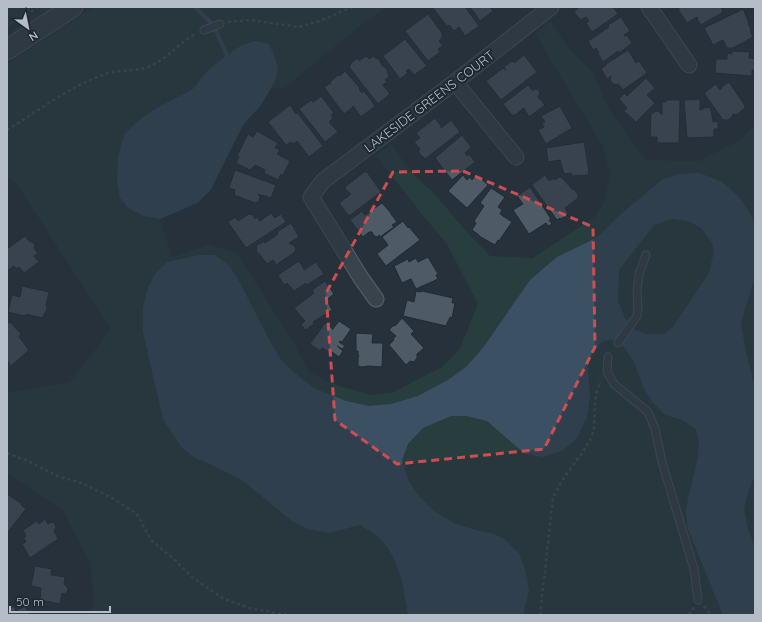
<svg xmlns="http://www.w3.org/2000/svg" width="762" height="622" viewBox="0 0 762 622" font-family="Quicksand,sans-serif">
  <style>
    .green { fill: #283e3e }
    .water { fill: #3c5064; fill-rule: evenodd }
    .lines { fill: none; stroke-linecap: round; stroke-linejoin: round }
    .stream { stroke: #3c5064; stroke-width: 4 }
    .building { fill: #4f5a67; stroke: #202a33 }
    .service-casing { stroke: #57616a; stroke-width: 9 }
    .minor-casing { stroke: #57616a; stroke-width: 17 }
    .tertiary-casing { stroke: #57616a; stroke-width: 21 }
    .path { stroke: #475b5c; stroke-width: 2.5; stroke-dasharray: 3 3; stroke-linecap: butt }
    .service { stroke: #39434c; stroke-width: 7 }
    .minor { stroke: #39434c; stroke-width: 15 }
    .tertiary { stroke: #39434c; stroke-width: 19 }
    .marked { fill: none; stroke: #ce4e50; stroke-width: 3; stroke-dasharray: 8 5; stroke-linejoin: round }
    .labels { text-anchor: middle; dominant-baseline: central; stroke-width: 4; stroke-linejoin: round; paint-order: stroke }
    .street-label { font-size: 13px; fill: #b5bec8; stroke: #1e2831 }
  </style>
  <rect width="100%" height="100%" fill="#26313c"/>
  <!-- green -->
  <g class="green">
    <polygon points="7,7 34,7 7,29"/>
    <polygon points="42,7 58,7 7,40 7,35"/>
    <polygon points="93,7 386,7 360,26 284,88 271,89 261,105 243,125 210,191 197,203 160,219 172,257 209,245 237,253 295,345 309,372 339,386 371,395 391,393 442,367 459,350 478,304 447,244 420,212 376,155 391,144 414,175 434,193 466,231 490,256 533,258 595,217 605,200 610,174 602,145 535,34 550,21 569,48 594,73 606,104 634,144 646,160 699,161 737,142 755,125 755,615 87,615 95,604 90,562 62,509 10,475 7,475 7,393 70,382 111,329 15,182 7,178 7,64"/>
  </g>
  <!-- water -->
  <g class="water">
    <polygon points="255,41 269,44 274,55 278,69 276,79 261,105 243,125 210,191 197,203 160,219 144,216 128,208 120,198 117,182 118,156 124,135 137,122 153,110 193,89 208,70 227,55 242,45"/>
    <path d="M 700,173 L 722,182 L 739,197 L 753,218 L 755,232 L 755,278 L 741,322 L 745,347 L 755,389 L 755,475 L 748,493 L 744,509 L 748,530 L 755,546 L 755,615 L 723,615 L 688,529 L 686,511 L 689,493 L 697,462 L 699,445 L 696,429 L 682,420 L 665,415 L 653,403 L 644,389 L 634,362 L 624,347 L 614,340 L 602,341 L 593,352 L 588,366 L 590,397 L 587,417 L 577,438 L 562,451 L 542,457 L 525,454 L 487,421 L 467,416 L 451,416 L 423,428 L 408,444 L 402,460 L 408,480 L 418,495 L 434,511 L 456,524 L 479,531 L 492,533 L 504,539 L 519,553 L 525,569 L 529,591 L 523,615 L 408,615 C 403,585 400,557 376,535 C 371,531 365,529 360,525 L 329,533 L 308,529 L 292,521 L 242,480 L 212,465 L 195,458 L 182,448 L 163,419 L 143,332 L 143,308 L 147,290 L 155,274 L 167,262 L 198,255 L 215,255 L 229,265 L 240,283 L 272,345 L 282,361 L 296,374 L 314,388 L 346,401 L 369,406 L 391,404 L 418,396 L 448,380 L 466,367 L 483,348 L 530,280 L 557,257 L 590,241 L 601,234 L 621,214 L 663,179 L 679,174 ZM 672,219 L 688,221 L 701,228 L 712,243 L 714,251 L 709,273 L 673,327 L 664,334 L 645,334 L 634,329 L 625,318 L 618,301 L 619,270 L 654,225 Z"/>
  </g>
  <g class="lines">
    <!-- stream -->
    <polyline class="stream" points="195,7 210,22 216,31 227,55"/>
  </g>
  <!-- building -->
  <g class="building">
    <polygon points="432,7 465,7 479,26 465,36 459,27 454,31 449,25 447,26"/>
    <polygon points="471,7 490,7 493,11 480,21 471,8"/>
    <polygon points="580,7 613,7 618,14 592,32 586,23 589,21 586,17 580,20 574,11"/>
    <polygon points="681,7 721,7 723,12 701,25 697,19 698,18 697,17 687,23 678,9"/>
    <polygon points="743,9 749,23 748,23 751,30 750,31 753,37 733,48 727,48 723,40 713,45 704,28"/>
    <polygon points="428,14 442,33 442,38 439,41 443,46 438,49 440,52 428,61 405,31"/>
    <polygon points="621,17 630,31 624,35 625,36 627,35 632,43 619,53 618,51 603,62 598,54 599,53 596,48 593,50 588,41 609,27 608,25"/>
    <polygon points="405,39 427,66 414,75 409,69 406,71 408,73 400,79 383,56"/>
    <polygon points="628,50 636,63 639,61 647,73 623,90 618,84 616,85 612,83 610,80 611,76 607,79 601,69 606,65 606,64"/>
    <polygon points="732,51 750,52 749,58 755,59 755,70 752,70 752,76 715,73 716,59 727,59 727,53 732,54"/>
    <polygon points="524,55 537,72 501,100 486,81 503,68 506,70 504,67 512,61 514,63"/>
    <polygon points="366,56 369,59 374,56 376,59 378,58 383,67 384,66 388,71 387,72 389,75 388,78 385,80 387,82 383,85 390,94 378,104 349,67 351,65 350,64 357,58 359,61"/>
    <polygon points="345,71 360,88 359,89 362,93 364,91 375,106 361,117 353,106 353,107 344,114 324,87 331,83 330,82 338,75 340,76"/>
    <polygon points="646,78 655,88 647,95 655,103 636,122 624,111 627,108 619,99 625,93 627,96"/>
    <polygon points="729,82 745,106 744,109 736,115 733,114 732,117 728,120 723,120 704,93 716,84 720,90 723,86"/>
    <polygon points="528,85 533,91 535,89 538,90 540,92 538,97 545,105 529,117 524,108 514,116 512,115 503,104"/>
    <polygon points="321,96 334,113 331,115 333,118 329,122 338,132 325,142 299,109 311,100 313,102"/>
    <polygon points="700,99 700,110 704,108 709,107 711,110 713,122 718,121 718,129 714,129 714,137 687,138 684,100"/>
    <polygon points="666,100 680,100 679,143 657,143 657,137 650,137 651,114 654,112 658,111 662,115 662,102 666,102"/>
    <polygon points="290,105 296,114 297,112 323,146 309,157 297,141 293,144 291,142 286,145 268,122"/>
    <polygon points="560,106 572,128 546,144 538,130 544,127 542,123 545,122 541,116"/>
    <polygon points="435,118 441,126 441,128 451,120 460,132 425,159 419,153 420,153 418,150 420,149 414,142 420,138 416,133"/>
    <polygon points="257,131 278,143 275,148 280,150 277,154 290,161 283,175 281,174 278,180 264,173 265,170 255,165 250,170 236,163 239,157 237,156 248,134 253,137"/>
    <polygon points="462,135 471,147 465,153 467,156 469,154 475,162 452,180 435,158"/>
    <polygon points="584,142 589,172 588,175 572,176 571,173 564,174 560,160 548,162 546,148"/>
    <polygon points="235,170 276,185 271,198 258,194 260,197 259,201 255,203 234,195 235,190 229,188"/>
    <polygon points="364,172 367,172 381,192 349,216 339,203 351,194 346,190 345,187"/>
    <polygon points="463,175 467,180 470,177 472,180 477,175 488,185 467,208 448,191"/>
    <polygon points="545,175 549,181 554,178 555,180 559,177 562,178 573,190 574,189 579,196 577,197 578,198 565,208 568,214 561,219 560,218 557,220 532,185"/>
    <polygon points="530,187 551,219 549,220 552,224 548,226 546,223 529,234 513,210 523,204 517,196"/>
    <polygon points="491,188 505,197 498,207 502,210 500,214 512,222 499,241 498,240 495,245 479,236 479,235 472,230 476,223 474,221 484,206 480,203"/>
    <polygon points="382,203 391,213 391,214 397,222 392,225 394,227 380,237 379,235 378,237 374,236 372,232 369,232 363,237 350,220 362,211 365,215"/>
    <polygon points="271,213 275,218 281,214 286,222 246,248 228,222 235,217 238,221 249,214 250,215 252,214 255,219 257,217 260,221"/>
    <polygon points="403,221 408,228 409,227 420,240 386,266 377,254 388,245 382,237"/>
    <polygon points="291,223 299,237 289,243 293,245 296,248 295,252 276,265 273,260 267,264 256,250 257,248 256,246 264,241 265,243 278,234 277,232"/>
    <polygon points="25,236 30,242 32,242 35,245 34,248 38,253 34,256 39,262 24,273 19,267 16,269 14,266 7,271 7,249"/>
    <polygon points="428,257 438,274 436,275 438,279 416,289 411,279 402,283 394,266 408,259 409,262 416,258 418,262"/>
    <polygon points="299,261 304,269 304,270 316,262 324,274 307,285 306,283 294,291 287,283 284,285 278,275"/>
    <polygon points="325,281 334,294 325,301 326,302 327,301 332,310 313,322 314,324 305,330 301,324 305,321 294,308 314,293 312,290"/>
    <polygon points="22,286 49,292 46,305 47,307 46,311 42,318 26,314 25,316 8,312 12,295 20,297"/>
    <polygon points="416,291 420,292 422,291 453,298 452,303 455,303 452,318 450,317 446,326 403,316 407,300 414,302"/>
    <polygon points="402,318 414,331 411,334 424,348 417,354 417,358 414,362 410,361 406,365 389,345 394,340 393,339 396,336 389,330 394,325 395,326"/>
    <polygon points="339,321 351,329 342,342 340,341 339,342 345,346 342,349 337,346 343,351 339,357 332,352 332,353 322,348 320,351 310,344 325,323 333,329 332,330"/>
    <polygon points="10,322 21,334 19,337 29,350 11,366 7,360 7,324"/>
    <polygon points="356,333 373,334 372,343 383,343 382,367 368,366 362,367 358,366 358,358 359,355 358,355 358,351 356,351"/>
    <polygon points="7,494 22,504 21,505 26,509 7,533"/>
    <polygon points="45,519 48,524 51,522 54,523 56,527 54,531 58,539 30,558 22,544 26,542 24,538 26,536 23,530 37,521 39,524"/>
    <polygon points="35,566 52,569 51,575 65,577 64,584 68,588 67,592 64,594 62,593 60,604 40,600 41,588 31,586"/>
    <polygon points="14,606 16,611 25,606 30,615 7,615 7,610"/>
  </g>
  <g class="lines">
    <!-- service casing -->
    <g class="service-casing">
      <g id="service">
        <polyline points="204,30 220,24"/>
        <polyline points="618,343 637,316 638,305 637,291 639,274 646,255"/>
        <polyline points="608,357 607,372 614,384 648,412 655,429 662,462 694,569 698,600"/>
      </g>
    </g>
    <!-- minor casing -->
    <g class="minor-casing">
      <g id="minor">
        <polyline points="649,7 689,65"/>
        <polyline points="455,82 516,157"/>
        <polyline points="376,299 361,278 311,197 323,181 455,82 551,7"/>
      </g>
    </g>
    <!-- tertiary casing -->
    <g class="tertiary-casing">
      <polyline id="tertiary" points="7,50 73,7"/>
    </g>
    <!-- path -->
    <g class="path">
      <polyline points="22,20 37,7"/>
      <polyline points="228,22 250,20 299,27 320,21 352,7"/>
      <path d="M 7,130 C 38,111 69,87 103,75 C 117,69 133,72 148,67 C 168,59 179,42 196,34"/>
      <polyline points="7,453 28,461 57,476 82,483 114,499 137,514 151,540 176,561 192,577 222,598 249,608 288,615"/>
      <polyline points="704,606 711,615"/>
      <path d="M 540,615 L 553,498 C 562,476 580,460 591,438 C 596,428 594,413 595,402 C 596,395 598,387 600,381"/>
      <polyline points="689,615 694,607"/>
    </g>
    <!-- service -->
    <use href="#service" class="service"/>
    <!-- minor -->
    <use href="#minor" class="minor"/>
    <!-- tertiary -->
    <use href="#tertiary" class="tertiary"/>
  </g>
  <!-- marked area -->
  <path d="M0 0H762V622H0ZM 463,171 L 593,227 L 595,347 L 544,449 L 397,464 L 335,420 L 326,293 L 393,172 Z" fill="#26313c" fill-opacity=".55" fill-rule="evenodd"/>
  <path class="marked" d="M 463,171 L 593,227 L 595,347 L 544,449 L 397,464 L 335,420 L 326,293 L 393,172 Z"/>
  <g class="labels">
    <!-- street labels -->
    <g class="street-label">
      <text transform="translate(429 101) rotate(-37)">LAKESIDE GREENS COURT</text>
    </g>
  </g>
  <!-- border -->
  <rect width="762" height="622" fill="none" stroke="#b5bec8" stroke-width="16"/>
  <!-- north arrow -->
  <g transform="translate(28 28) rotate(147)" stroke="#1e2831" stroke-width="3" paint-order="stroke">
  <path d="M0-3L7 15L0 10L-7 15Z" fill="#b5bec8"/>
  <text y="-6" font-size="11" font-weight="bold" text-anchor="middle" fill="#b5bec8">N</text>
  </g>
  <!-- scale -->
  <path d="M10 606v6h100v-6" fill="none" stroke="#b5bec8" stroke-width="2"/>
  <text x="16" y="606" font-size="12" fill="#b5bec8" stroke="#1e2831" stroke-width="3" paint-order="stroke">50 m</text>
</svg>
